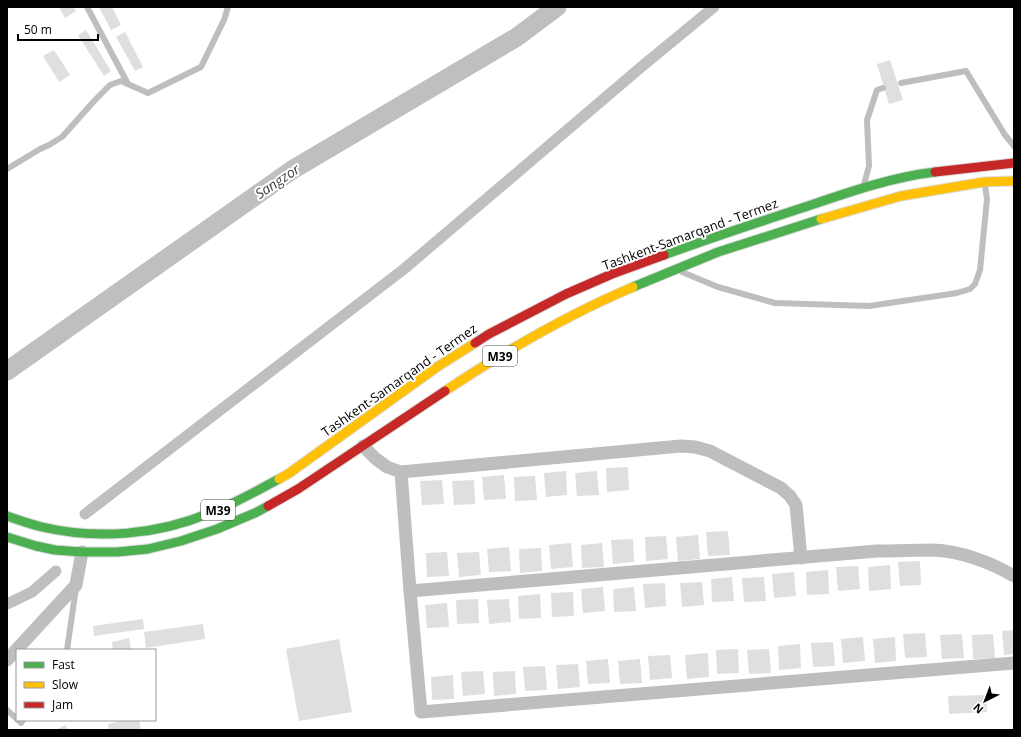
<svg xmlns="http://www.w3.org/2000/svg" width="1021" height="737" viewBox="0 0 1021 737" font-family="'Open Sans',sans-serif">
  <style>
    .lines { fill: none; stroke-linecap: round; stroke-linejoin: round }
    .canal { stroke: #bfbfbf; stroke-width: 11 }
    .river { stroke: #bfbfbf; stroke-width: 19 }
    .building { fill: #dfdfdf }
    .fast-casing { stroke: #dbdbdb; stroke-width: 11 }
    .slow-casing { stroke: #dbdbdb; stroke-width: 11 }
    .jam-casing { stroke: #dbdbdb; stroke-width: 11 }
    .lane { stroke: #bebebe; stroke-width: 6 }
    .street { stroke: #bebebe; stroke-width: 13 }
    .fast { stroke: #4caf50; stroke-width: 9 }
    .slow { stroke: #ffc107; stroke-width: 9 }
    .jam { stroke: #c62828; stroke-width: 9 }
    .labels { text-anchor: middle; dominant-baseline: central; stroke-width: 4; stroke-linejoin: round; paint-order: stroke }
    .shield { fill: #fff; stroke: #4c4c4c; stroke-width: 1 }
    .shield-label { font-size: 12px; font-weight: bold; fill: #000 }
    .street-label { font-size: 13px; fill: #000; stroke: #fff }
    .water-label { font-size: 14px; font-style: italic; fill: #444; stroke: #fff }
  </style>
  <rect width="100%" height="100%" fill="#fff"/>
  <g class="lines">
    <!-- canal -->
    <g class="canal">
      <polyline points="85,514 404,269 640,68 714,7"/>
      <polyline points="7,604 32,592 56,571"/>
    </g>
    <!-- river -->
    <polyline class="river" points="7,371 292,170 517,37 557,7"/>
  </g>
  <!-- building -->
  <g class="building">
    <polygon points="59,7 74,7 76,11 65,18"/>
    <polygon points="99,7 112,7 121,25 111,30"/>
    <polygon points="86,30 111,71 104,76 78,35"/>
    <polygon points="125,32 143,67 135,71 116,37"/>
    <polygon points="54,50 70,75 59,82 43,56"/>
    <polygon points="890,60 903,100 889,104 877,64"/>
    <polygon points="628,467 629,490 607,492 606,468"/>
    <polygon points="566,471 567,495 546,497 544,473"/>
    <polygon points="597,471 599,495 577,496 575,473"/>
    <polygon points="504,475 506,499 484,500 482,477"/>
    <polygon points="535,476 537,500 515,501 514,477"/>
    <polygon points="442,480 444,504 422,505 420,481"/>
    <polygon points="474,480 475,504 454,505 452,481"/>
    <polygon points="728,531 730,555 708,556 706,532"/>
    <polygon points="698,535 700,559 678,561 676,537"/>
    <polygon points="666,536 668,559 646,561 645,537"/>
    <polygon points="633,539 634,562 613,564 611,540"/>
    <polygon points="571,543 573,567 551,569 549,545"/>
    <polygon points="602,543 604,567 582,568 581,545"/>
    <polygon points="509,547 511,571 489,572 487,549"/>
    <polygon points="541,548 542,571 520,573 519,549"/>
    <polygon points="447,552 449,576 427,577 426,553"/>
    <polygon points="479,552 481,575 459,577 457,553"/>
    <polygon points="920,561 921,585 900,586 898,562"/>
    <polygon points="890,565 891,589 869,591 868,567"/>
    <polygon points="858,566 860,589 838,591 836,567"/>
    <polygon points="828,570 829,594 807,595 806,572"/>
    <polygon points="794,572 796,596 774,598 772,574"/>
    <polygon points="732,577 734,601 712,602 711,579"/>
    <polygon points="764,577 766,601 744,602 742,578"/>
    <polygon points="702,582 704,605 682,607 680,583"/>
    <polygon points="665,583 666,606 645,608 643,584"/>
    <polygon points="603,587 605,611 583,613 581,589"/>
    <polygon points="634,587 636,611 614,612 613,589"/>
    <polygon points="573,592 574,616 552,617 551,593"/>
    <polygon points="540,594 541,618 519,619 518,596"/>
    <polygon points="478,599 479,623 457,624 456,600"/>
    <polygon points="509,599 511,622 489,624 487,600"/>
    <polygon points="447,603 449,627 427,628 425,605"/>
    <polygon points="143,619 144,629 94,636 93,626"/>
    <polygon points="203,624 205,639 146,648 144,632"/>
    <polygon points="1014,630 1014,654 1004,655 1002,631"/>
    <polygon points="925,633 927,657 905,658 903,634"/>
    <polygon points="962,634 964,658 942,659 940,635"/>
    <polygon points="993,634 995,658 973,659 972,635"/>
    <polygon points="863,637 865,661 843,663 841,639"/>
    <polygon points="895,637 896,661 875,663 873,639"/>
    <polygon points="129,638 131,650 113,650 112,642"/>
    <polygon points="339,639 352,712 299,721 286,649"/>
    <polygon points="833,642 835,666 813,667 811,643"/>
    <polygon points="800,644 801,668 779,670 778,646"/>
    <polygon points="738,649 739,673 717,674 716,650"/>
    <polygon points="769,649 771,673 749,674 747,650"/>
    <polygon points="708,653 709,677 687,679 685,655"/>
    <polygon points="670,655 672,678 650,680 648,656"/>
    <polygon points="608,659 610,683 588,684 586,661"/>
    <polygon points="640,659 642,683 620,684 618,661"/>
    <polygon points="578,664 580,687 558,689 556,665"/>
    <polygon points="545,666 547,690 525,691 523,667"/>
    <polygon points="483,671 485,694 463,696 461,672"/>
    <polygon points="515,671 516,694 494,696 493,672"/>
    <polygon points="453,675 454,699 432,700 431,677"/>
    <polygon points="986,695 987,712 949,714 948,696"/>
    <polygon points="126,720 139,720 141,730 109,730 108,724"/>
    <polygon points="65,725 68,730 56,730"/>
  </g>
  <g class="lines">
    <!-- fast casing -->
    <g class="fast-casing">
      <g id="fast">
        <path d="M 664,255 C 713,237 762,221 811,205 C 852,191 893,177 935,172"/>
        <polyline points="633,287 718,252 821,219"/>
        <path d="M 7,516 C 19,520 30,524 42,527 C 98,540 157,535 210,513 C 234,504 256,491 279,479"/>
        <polyline points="7,537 36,546 55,550 82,552 117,552 148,549 181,541 217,529 255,513 268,506"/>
      </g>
    </g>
    <!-- slow casing -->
    <g class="slow-casing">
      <g id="slow">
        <polyline points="821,219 901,196 984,182 1014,181"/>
        <path d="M 445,391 C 505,351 567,315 633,287"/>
        <polyline points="279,479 288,474 437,367 475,343"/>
      </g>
    </g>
    <!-- jam casing -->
    <g class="jam-casing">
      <g id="jam">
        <polyline points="935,172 1014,163"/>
        <polyline points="475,343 489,334 566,294 612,274 664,255"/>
        <polyline points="268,506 298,489 445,391"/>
      </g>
    </g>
    <!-- lane -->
    <g class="lane">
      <polyline points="87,7 128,84"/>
      <polyline points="901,83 966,71 1005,135 1014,146"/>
      <polyline points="7,169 40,149 49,145 62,137 95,100 110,85 121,81 148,93 201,67 224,20 228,7"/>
      <polyline points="864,184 869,166 867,120 877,90 883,88"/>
      <polyline points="682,272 718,287 775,303 869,306 957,293 970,289 975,284 980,270 987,199 985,186"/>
      <polyline points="67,650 76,588"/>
      <polyline points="7,710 17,719"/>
      <polyline points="18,720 21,723 23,720"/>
    </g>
    <!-- street -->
    <g class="street">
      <polyline points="363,446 376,459 387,467 401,472 681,446 695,447 710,451 781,488 790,496 796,505 801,558"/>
      <polyline points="401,472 410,591"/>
      <path d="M 1014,576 C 990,562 960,551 933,550 C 914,550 896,551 877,551 L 410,591 L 421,712 L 1014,663"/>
      <polyline points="7,660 76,585 82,552"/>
    </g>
    <!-- fast -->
    <use href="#fast" class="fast"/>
    <!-- slow -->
    <use href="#slow" class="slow"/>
    <!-- jam -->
    <use href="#jam" class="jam"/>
  </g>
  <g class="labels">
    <!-- shield labels -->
    <g class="shield">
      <rect x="483" y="346" width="34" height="20" rx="3"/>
      <rect x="201" y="500" width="34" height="20" rx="3"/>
    </g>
    <g class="shield-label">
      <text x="500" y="356">M39</text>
      <text x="218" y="510">M39</text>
    </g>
    <!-- street labels -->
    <g class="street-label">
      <text transform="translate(690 234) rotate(-20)">Tashkent-Samarqand - Termez</text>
      <text transform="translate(399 380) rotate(-35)">Tashkent-Samarqand - Termez</text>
    </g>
    <!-- water labels -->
    <g class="water-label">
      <text transform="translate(277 181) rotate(-34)">Sangzor</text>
    </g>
  </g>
  <!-- border -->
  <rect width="1021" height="737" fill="none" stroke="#000000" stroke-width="16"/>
  <!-- legend -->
  <rect x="16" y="649" width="140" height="72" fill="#ffffff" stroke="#999999"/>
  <rect x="24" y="662" width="20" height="6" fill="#4caf50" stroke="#999999"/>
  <text x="52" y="669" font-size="12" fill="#000000">Fast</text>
  <rect x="24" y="682" width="20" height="6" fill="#ffc107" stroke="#999999"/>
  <text x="52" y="689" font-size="12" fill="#000000">Slow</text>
  <rect x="24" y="702" width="20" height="6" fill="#c62828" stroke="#999999"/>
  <text x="52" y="709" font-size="12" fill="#000000">Jam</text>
  <!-- north arrow -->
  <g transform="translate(985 701) rotate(222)" stroke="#ffffff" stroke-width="3" paint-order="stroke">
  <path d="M0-3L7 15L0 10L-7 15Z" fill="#000000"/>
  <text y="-6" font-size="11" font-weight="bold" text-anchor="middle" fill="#000000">N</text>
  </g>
  <!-- scale -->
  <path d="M18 34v6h80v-6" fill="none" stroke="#000000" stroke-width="2"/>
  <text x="24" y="34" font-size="12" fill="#000000" stroke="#ffffff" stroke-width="3" paint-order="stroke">50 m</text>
</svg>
